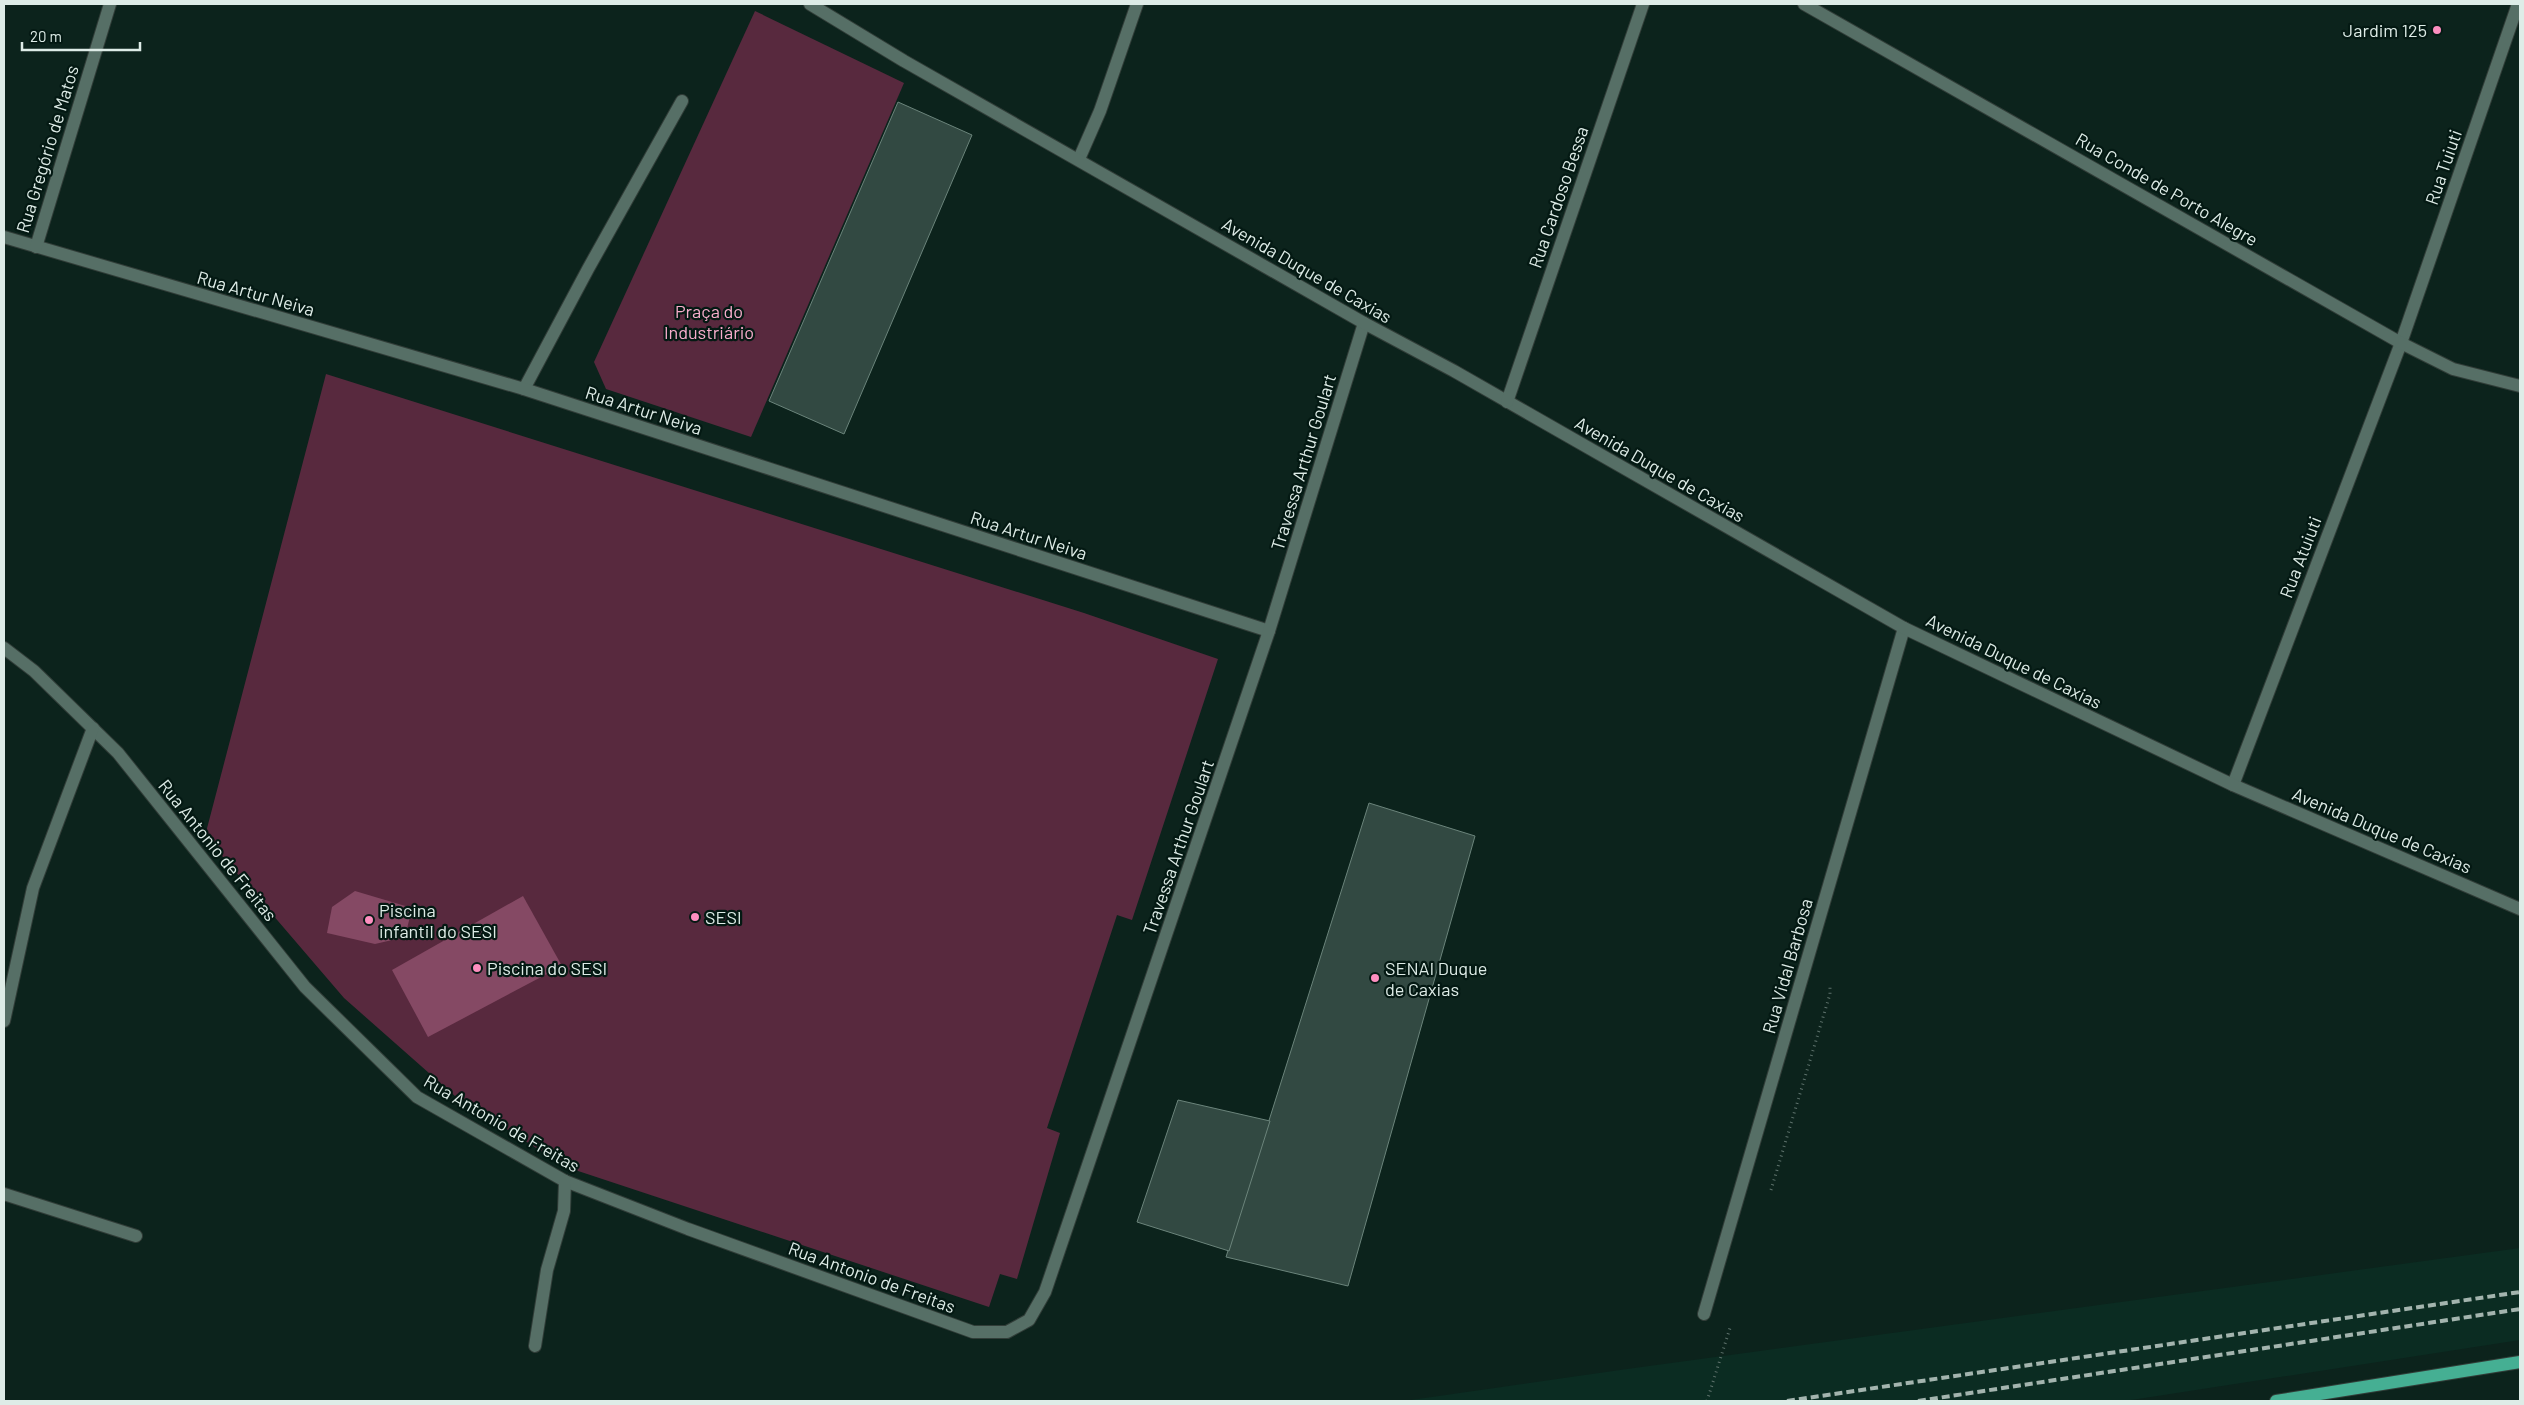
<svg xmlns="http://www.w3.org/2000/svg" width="2524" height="1405" viewBox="0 0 2524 1405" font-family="Barlow,sans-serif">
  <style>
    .built { fill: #0b2c22 }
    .green { fill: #58293e }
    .water { fill: #854964 }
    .building { fill: #324942; stroke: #6b847b }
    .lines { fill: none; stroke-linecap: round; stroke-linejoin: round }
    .service-casing { stroke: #313d38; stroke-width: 14 }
    .minor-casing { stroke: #313d38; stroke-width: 14 }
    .secondary-casing { stroke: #313d38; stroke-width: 14 }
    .primary-casing { stroke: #313d38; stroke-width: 14 }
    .path { stroke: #5e726c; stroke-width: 3; stroke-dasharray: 1 4; stroke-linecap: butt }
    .service { stroke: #566f66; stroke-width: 12 }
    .minor { stroke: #566f66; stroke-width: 12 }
    .secondary { stroke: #566f66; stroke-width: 12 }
    .primary { stroke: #45af93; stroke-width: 12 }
    .rail { stroke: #a3b4ae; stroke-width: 4; stroke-dasharray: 8 4; stroke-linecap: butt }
    .poi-dot { fill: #fd8ebf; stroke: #041913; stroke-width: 2 }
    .labels { text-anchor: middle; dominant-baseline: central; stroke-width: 4.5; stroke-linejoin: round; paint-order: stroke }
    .poi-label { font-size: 18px; fill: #deece7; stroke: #041913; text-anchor: start }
    .street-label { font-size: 18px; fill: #deece7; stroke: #041913 }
    .park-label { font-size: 18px; fill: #f8adcc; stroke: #041913 }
  </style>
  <rect width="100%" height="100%" fill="#0c231c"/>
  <!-- built -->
  <polygon class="built" points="2520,1248 2520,1340 2125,1401 1404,1401 1627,1369"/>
  <!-- green -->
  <g class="green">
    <polygon points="755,11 904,83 751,437 606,389 594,362"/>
    <polygon points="326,374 1084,613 1218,659 1132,920 1117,915 1047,1128 1060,1133 1017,1279 1000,1274 989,1307 566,1167 455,1096 344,998 205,836"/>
  </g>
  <!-- water -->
  <g class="water">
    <polygon points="355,891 412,908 405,937 375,944 327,933 332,907"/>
    <polygon points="523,896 562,966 428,1037 392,970"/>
  </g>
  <!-- building -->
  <g class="building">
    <polygon points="898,102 972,135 844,434 769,401"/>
    <polygon points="1369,803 1475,836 1348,1286 1226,1257"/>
    <polygon points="1178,1100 1270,1121 1229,1251 1137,1222"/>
  </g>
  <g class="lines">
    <!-- service casing -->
    <g class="service-casing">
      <polyline id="service" points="524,389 588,269 682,101"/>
    </g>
    <!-- minor casing -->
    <g class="minor-casing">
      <g id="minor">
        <polyline points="1079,159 1100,111 1137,4"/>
        <polyline points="4,237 524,389 1269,631"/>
        <polyline points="36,247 110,4"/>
        <polyline points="4,648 34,671 118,753 305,987 417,1097 565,1181 688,1229 973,1332 1007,1332 1029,1320 1045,1292 1269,631 1364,323"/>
        <polyline points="2233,785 2401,343 2518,4"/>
        <polyline points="4,1021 33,888 93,728"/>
        <polyline points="4,1194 136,1236"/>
        <polyline points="1704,1314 1904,628"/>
        <polyline points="535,1346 547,1270 564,1211 565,1181"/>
      </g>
    </g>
    <!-- secondary casing -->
    <g class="secondary-casing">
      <g id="secondary">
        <polyline points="810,4 904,61 1364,323 1454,371 1904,628 2233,785 2520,909"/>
        <polyline points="1804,4 2401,343 2453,369 2520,386"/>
        <polyline points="1507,402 1643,4"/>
      </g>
    </g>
    <!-- primary casing -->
    <g class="primary-casing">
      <polyline id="primary" points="2276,1401 2520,1362"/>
    </g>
    <!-- path -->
    <g class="path">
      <polyline points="1771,1190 1830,994 1830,985"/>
      <polyline points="1707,1401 1730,1328"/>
    </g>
    <!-- service -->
    <use href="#service" class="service"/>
    <!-- minor -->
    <use href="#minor" class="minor"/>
    <!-- secondary -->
    <use href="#secondary" class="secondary"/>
    <!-- primary -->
    <use href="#primary" class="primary"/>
    <!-- rail -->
    <g class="rail">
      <polyline points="1787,1401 2520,1292"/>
      <polyline points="1918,1401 2520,1309"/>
    </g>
  </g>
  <!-- markers -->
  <g class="poi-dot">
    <circle cx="2437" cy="30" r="5"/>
    <circle cx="695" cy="917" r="5"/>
    <circle cx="369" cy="920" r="5"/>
    <circle cx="477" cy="968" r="5"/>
    <circle cx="1375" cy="978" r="5"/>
  </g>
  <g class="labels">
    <!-- poi labels -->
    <g class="poi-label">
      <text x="2427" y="30" text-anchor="end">Jardim 125</text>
      <text x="379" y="910">Piscina<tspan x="379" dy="21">infantil do SESI</tspan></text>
      <text x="705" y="917">SESI</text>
      <text x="487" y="968">Piscina do SESI</text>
      <text x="1385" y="968">SENAI Duque<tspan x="1385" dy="21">de Caxias</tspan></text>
    </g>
    <!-- street labels -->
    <g class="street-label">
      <text transform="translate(47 149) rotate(-73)">Rua Gregório de Matos</text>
      <text transform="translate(2443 167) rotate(-71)">Rua Tuiuti</text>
      <text transform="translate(2167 189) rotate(30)">Rua Conde de Porto Alegre</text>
      <text transform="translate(1558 197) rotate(-71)">Rua Cardoso Bessa</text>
      <text transform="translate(1307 270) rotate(30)">Avenida Duque de Caxias</text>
      <text transform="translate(256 293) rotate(16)">Rua Artur Neiva</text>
      <text transform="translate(644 410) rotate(18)">Rua Artur Neiva</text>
      <text transform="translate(1303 462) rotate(-73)">Travessa Arthur Goulart</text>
      <text transform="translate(1660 469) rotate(30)">Avenida Duque de Caxias</text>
      <text transform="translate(1029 535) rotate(18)">Rua Artur Neiva</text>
      <text transform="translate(2300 557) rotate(-69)">Rua Atuiuti</text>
      <text transform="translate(2014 661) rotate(26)">Avenida Duque de Caxias</text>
      <text transform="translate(2382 830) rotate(23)">Avenida Duque de Caxias</text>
      <text transform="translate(1178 847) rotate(-71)">Travessa Arthur Goulart</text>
      <text transform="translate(218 850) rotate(51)">Rua Antonio de Freitas</text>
      <text transform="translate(1787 966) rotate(-74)">Rua Vidal Barbosa</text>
      <text transform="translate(502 1123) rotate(30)">Rua Antonio de Freitas</text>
      <text transform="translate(872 1277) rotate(20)">Rua Antonio de Freitas</text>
    </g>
    <!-- park labels -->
    <g class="park-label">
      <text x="709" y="311">Praça do<tspan x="709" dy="21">Industriário</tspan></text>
    </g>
  </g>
  <!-- border -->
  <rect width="2524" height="1405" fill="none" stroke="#deece7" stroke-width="10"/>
  <!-- scale -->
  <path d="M22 42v8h118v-8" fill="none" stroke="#deece7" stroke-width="2.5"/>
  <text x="30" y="42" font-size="15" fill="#deece7" stroke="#041913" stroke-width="4" paint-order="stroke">20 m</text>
</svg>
